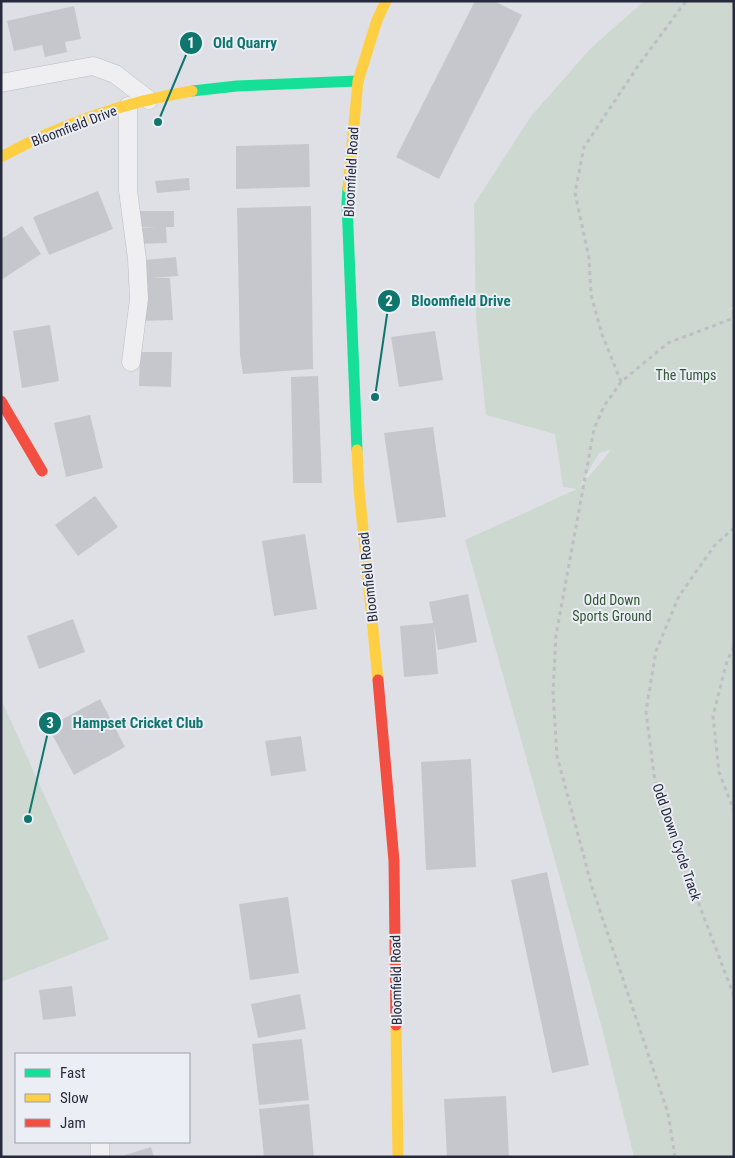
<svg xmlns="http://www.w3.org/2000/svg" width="735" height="1158" viewBox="0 0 735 1158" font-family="'Roboto Condensed',sans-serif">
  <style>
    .green { fill: #cdd8d0; fill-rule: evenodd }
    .building { fill: #c6c7cd }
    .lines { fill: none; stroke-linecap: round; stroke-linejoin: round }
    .lane-casing { stroke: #bcbdc1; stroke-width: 19 }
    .path { stroke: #bebfc5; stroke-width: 3; stroke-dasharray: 4 4; stroke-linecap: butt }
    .lane { stroke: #efeff1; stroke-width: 18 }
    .fast { stroke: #16e098; stroke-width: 11 }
    .slow { stroke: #ffcf43; stroke-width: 11 }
    .jam { stroke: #f24e42; stroke-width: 11 }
    .labels { text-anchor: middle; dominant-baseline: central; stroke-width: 4; stroke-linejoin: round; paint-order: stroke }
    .street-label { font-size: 14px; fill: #272a3d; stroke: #eceef5 }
    .park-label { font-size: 14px; fill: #345935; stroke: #eceef5 }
    .leader { fill: none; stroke: #0f766e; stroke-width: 2 }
    .callout-dot { fill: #0f766e; stroke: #eceef5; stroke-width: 2 }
    .mark-label { font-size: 15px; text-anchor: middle; font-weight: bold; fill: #fff }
    .callout-label { font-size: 15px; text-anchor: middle; font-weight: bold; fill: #0f766e; stroke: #eceef5; stroke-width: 4; stroke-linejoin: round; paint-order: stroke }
  </style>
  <rect width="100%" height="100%" fill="#dfe0e5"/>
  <!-- green -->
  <g class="green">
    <path d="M 644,1 L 734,1 L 734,306 L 727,311 L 734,308 L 734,1157 L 634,1157 L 602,1028 L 465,540 L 577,489 L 563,487 L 555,434 L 486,415 L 476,319 L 474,204 L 532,115 L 591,48 ZM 611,450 L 581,486 L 580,486 L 599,453 Z"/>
    <polygon points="1,699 109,939 1,982"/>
  </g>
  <!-- building -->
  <g class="building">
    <polygon points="475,1 494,1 522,15 439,179 396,157"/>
    <polygon points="74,6 81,39 65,42 67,52 45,57 42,45 14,51 7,21"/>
    <polygon points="309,144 310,187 236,189 236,146"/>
    <polygon points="189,178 190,190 157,193 155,181"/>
    <polygon points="98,191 113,229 49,255 33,217"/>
    <polygon points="311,206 313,369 243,374 240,355 237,208"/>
    <polygon points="139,211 174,211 174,227 166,227 167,243 139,244 138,228 157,227 139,227"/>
    <polygon points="22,226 41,254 1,280 1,239"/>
    <polygon points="176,257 178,276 153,278 170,278 173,320 143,321 145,260"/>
    <polygon points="50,325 59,381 22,388 13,331"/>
    <polygon points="435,331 443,380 399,387 391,337"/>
    <polygon points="140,352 172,352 171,387 139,386"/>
    <polygon points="318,376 322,483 293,483 291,377"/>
    <polygon points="90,415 103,468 66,477 54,423"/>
    <polygon points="433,427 446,517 397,523 384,433"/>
    <polygon points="95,496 118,527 78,556 55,525"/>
    <polygon points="305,534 317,609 274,616 262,541"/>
    <polygon points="468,594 477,642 438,650 434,626 438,674 404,677 400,626 433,623 429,602"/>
    <polygon points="73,619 85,652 39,669 27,636"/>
    <polygon points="100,699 125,747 74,775 48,727"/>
    <polygon points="301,736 306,771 271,776 265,741"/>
    <polygon points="471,759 476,867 426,870 421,762"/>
    <polygon points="547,872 589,1065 552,1073 511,880"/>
    <polygon points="288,897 299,973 250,980 239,904"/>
    <polygon points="72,986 76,1016 43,1020 39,990"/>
    <polygon points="300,994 306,1029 258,1038 251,1004"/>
    <polygon points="302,1039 309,1100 259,1105 252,1044"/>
    <polygon points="506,1096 509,1157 447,1157 444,1099"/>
    <polygon points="309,1104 314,1157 264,1157 259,1109"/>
    <polygon points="151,1147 154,1157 122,1157 122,1156"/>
  </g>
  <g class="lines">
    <!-- lane casing -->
    <g class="lane-casing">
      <g id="lane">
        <polyline points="1,83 93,66 115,74 149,100"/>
        <polyline points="128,106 128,190 137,259 139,299 131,362"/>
        <polyline points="100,1142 100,1157"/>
      </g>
    </g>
    <!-- path -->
    <g class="path">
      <polyline points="621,382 602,334 591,295 589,258 575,193 584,147 638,66 686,1"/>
      <polyline points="734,528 715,545 679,596 656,651 646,711 654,775 668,823 734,996"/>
      <polyline points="734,647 727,661 713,716 719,772 734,811"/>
      <polyline points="675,1157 668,1113 592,887 557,756 553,692 556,635 594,429 604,406 621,382 668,343 734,318"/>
    </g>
    <!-- lane -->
    <use href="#lane" class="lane"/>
    <!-- fast -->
    <g class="fast">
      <polyline points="192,91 237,86 358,81"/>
      <polyline points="348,188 347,203 357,450"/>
    </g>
    <!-- slow -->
    <g class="slow">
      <path d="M 1,157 C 61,124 125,102 192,91"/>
      <polyline points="348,188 358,81 377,20 386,1"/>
      <polyline points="357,450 359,489 378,680"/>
      <polyline points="396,1025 398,1157"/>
    </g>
    <!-- jam -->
    <g class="jam">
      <polyline points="1,401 42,471"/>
      <polyline points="378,680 394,861 396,1025"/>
    </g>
  </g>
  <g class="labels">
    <!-- street labels -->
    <g class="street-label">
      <text transform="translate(74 126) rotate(-21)">Bloomfield Drive</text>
      <text transform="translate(351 172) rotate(-87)">Bloomfield Road</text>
      <text transform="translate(368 577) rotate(-96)">Bloomfield Road</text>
      <text transform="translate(677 842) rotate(71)">Odd Down Cycle Track</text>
      <text transform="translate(396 980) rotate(-91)">Bloomfield Road</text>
    </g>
    <!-- park labels -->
    <g class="park-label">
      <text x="686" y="375">The Tumps</text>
      <text x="612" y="600">Odd Down<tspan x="612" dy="16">Sports Ground</tspan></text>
    </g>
  </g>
  <!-- callouts -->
  <path class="leader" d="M158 122L191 43M375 397L389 301M28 819L50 723"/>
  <g class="callout-dot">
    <circle cx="158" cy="122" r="5"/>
    <circle cx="375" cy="397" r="5"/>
    <circle cx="28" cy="819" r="5"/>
    <circle cx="191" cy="43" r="12"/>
    <circle cx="389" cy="301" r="12"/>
    <circle cx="50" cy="723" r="12"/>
  </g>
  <g class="mark-label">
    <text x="191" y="48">1</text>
    <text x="389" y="306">2</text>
    <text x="50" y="728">3</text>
  </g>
  <g class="callout-label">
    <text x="245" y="48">Old Quarry</text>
    <text x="461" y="306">Bloomfield Drive</text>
    <text x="138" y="728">Hampset Cricket Club</text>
  </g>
  <!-- border -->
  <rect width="735" height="1158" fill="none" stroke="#272a3d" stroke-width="5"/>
  <!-- legend -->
  <rect x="15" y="1053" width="175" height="90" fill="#eceef5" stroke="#9da0ab"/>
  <rect x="25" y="1069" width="25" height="8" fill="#16e098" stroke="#9da0ab"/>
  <text x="60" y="1078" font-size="15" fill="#272a3d">Fast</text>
  <rect x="25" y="1094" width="25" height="8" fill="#ffcf43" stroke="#9da0ab"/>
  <text x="60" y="1103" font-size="15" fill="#272a3d">Slow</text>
  <rect x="25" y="1119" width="25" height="8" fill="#f24e42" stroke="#9da0ab"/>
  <text x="60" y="1128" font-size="15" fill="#272a3d">Jam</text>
</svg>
